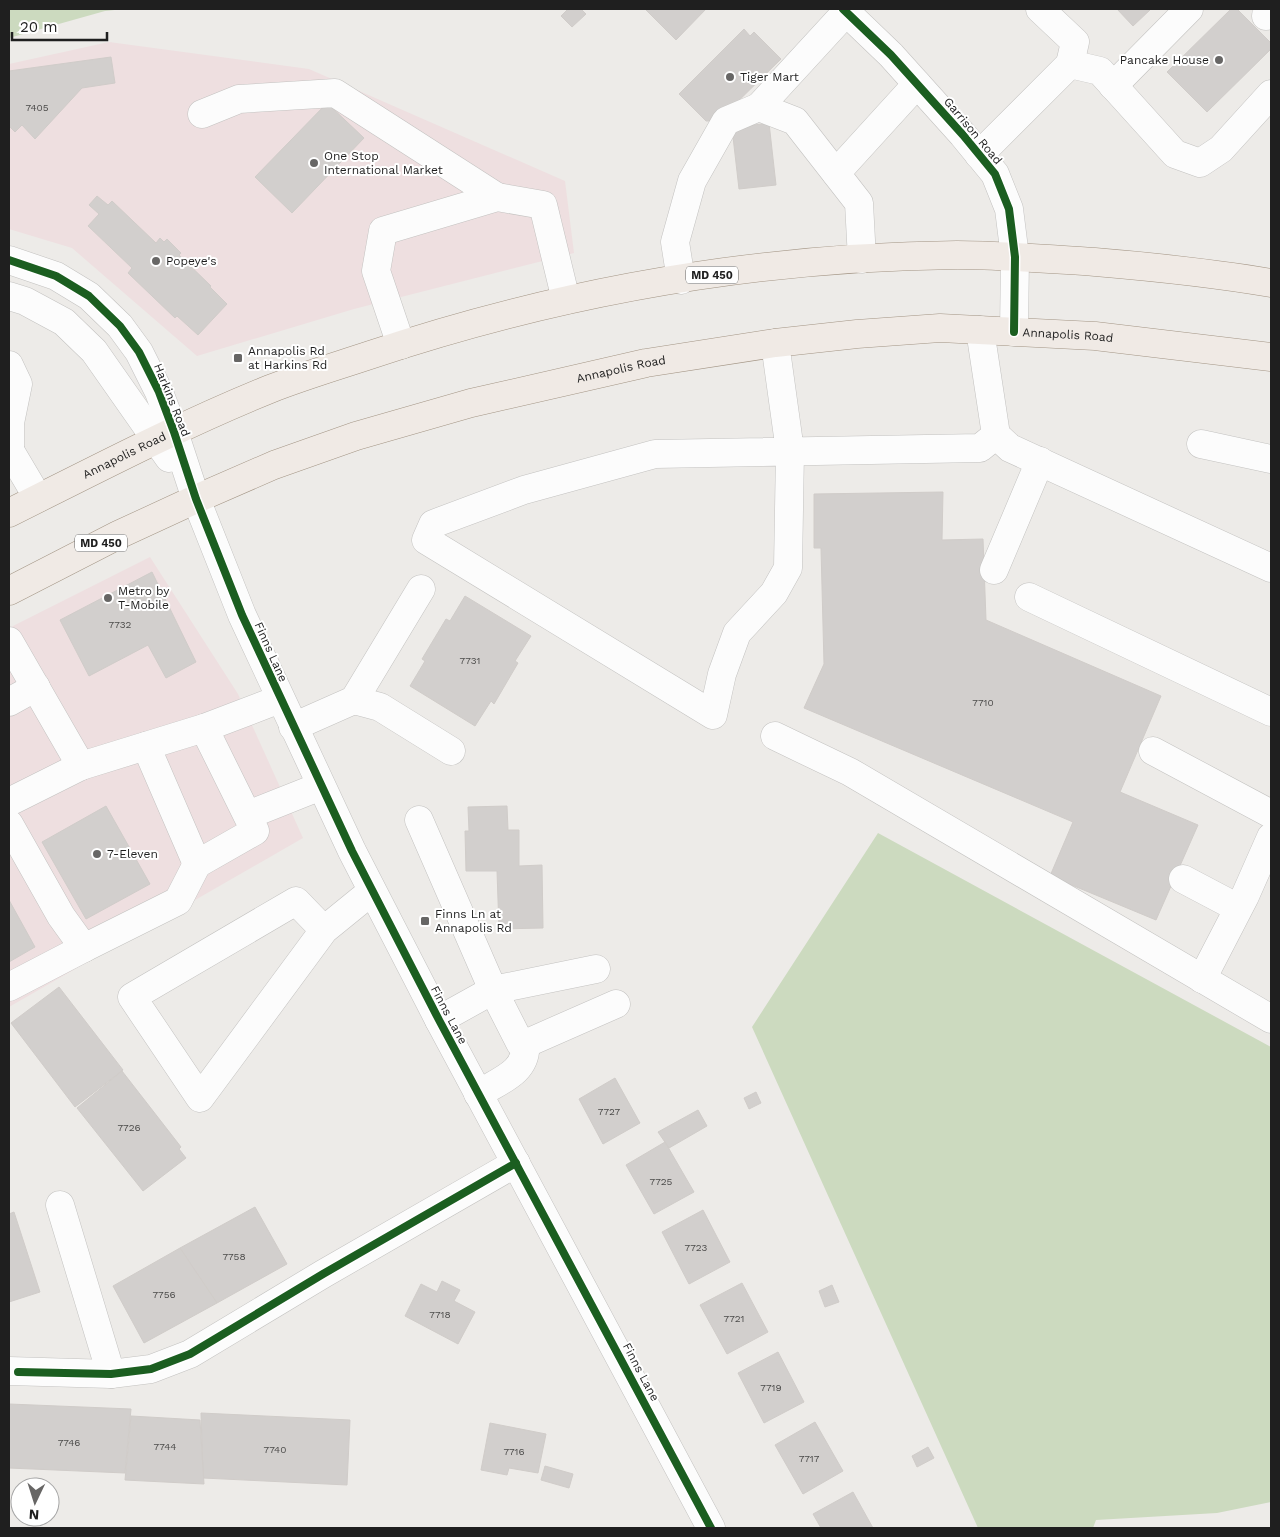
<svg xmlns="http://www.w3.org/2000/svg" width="1280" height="1537" viewBox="0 0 1280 1537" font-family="'Work Sans',sans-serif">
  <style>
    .commercial { fill: #eedfe0 }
    .forest { fill: #ccdabf }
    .building { fill: #d2cfcd; stroke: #d0ccc9 }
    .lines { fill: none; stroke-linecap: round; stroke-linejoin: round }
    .minor-casing { stroke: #c3c2c0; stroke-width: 29 }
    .major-casing { stroke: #a39585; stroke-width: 29 }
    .minor { stroke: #fcfcfc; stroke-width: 28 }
    .major { stroke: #f0eae5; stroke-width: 28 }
    .cycleway-casing { stroke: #fff; stroke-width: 11 }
    .cycleway { stroke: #1b5e20; stroke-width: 8 }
    .poi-dot { fill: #676665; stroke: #fff; stroke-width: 2 }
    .labels { text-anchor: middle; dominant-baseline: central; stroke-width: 4; stroke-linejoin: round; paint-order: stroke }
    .number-label { font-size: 10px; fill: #4c4b4a }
    .shield { fill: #fff; stroke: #626262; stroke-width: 1 }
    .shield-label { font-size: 11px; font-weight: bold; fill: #1f1f1f }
    .poi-label { font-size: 12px; fill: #1f1f1f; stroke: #fff; text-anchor: start }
    .street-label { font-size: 12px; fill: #1f1f1f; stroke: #fff }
  </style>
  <rect width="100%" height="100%" fill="#edebe8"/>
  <!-- commercial -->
  <g class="commercial">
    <polygon points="109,42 309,69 565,181 574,253 354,309 197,356 72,248 9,229 9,64"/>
    <polygon points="150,557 238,694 303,838 9,1007 9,628"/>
  </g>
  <!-- forest -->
  <g class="forest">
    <polygon points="9,9 124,9 105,11 9,38"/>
    <polygon points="878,833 1271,1047 1271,1502 1217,1513 1096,1520 1093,1528 978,1528 752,1027"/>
  </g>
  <!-- building -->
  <g class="building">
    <polygon points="568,9 581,9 586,14 572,27 561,16"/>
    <polygon points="645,9 706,9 676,40"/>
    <polygon points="1117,9 1151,9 1133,26"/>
    <polygon points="1231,9 1237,9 1271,43 1271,49 1207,112 1167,72"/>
    <polygon points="744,29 750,36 754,32 781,59 718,121 706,121 679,94"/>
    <polygon points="111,57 115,83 82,88 35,139 22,125 15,132 9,126 9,71"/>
    <polygon points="327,103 364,138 292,213 255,177"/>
    <polygon points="769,123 776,185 739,189 732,128"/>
    <polygon points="97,196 108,205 112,201 156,243 160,238 164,242 167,239 181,253 179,255 211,286 210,287 227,304 198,335 177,316 175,318 128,273 132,268 88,226 99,214 89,205"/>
    <polygon points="943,492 942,540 983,539 986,620 1161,696 1120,792 1198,825 1156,920 1050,876 1073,822 804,708 824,664 821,548 814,548 814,494"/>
    <polygon points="152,572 196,662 166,678 148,645 89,676 60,620"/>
    <polygon points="465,596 531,636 515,661 518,663 494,704 491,701 475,726 410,686 425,661 422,659 446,619 450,621"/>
    <polygon points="106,806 150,884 86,919 42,842"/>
    <polygon points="507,806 508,830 519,830 519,866 542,865 543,928 499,929 497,871 466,871 465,831 469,831 468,807"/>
    <polygon points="9,900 35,947 9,962"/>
    <polygon points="59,987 123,1070 75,1107 11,1023"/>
    <polygon points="122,1071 181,1147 179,1149 186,1158 143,1191 77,1108"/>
    <polygon points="615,1078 640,1123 603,1144 579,1099"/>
    <polygon points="756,1092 761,1103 749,1109 744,1098"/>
    <polygon points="698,1110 707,1126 669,1148 658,1132"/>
    <polygon points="665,1142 694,1192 654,1214 626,1165"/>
    <polygon points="255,1207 287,1264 217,1303 180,1248"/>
    <polygon points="703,1210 730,1262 689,1284 662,1232"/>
    <polygon points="14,1212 40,1292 9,1302 9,1214"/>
    <polygon points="180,1248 217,1303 144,1343 113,1286"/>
    <polygon points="442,1281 460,1290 454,1301 475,1312 458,1344 405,1316 421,1284 437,1292"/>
    <polygon points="742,1283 768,1332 727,1354 700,1305"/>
    <polygon points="832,1285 839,1302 825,1307 819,1291"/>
    <polygon points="778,1352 804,1402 764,1423 738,1373"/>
    <polygon points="9,1404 131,1409 125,1473 9,1468"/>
    <polygon points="201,1413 350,1420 347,1485 203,1478"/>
    <polygon points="131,1416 200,1420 204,1484 125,1480"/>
    <polygon points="815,1422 843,1471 803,1494 775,1445"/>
    <polygon points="490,1423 546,1434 538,1473 509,1468 507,1475 481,1470"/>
    <polygon points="928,1447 934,1458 917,1467 912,1456"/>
    <polygon points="545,1466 573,1474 569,1488 541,1480"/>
    <polygon points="853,1492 873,1528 821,1528 813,1514"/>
  </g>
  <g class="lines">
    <!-- minor casing -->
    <g class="minor-casing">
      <g id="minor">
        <polyline points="843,9 891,55 963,135 995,174 1009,209 1015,257 1014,332"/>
        <polyline points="1040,9 1075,42 1070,64"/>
        <polyline points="1266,16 1271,11"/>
        <polyline points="1113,86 1189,9"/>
        <polyline points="759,107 849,9"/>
        <polyline points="202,114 239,99 335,93 497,197"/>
        <polyline points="979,155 1070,64 1100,71 1175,154 1200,163 1221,149 1271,94"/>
        <polyline points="836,173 917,84"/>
        <polyline points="9,260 56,276 89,296 120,326 139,352 159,392 174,432 196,499 242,615 352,851 439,1020 711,1528"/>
        <polyline points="681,280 675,242 692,181 726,121 759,107 795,121 859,203 862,259"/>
        <polyline points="9,296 25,301 64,322 94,351 169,458"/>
        <polyline points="980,330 996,435 1010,448 1271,568"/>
        <polyline points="775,343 790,451 788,568 774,593 737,633 722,674 713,715 426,540 433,524 524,490 655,454 980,448 996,435"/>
        <polyline points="401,345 376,271 383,231 497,197 543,205 566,300"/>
        <polyline points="9,365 18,384 10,423 10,450"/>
        <polyline points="1201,444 1271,459"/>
        <polyline points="9,449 38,498"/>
        <polyline points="994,570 1040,461"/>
        <polyline points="1029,597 1271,712"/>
        <polyline points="9,641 81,766 204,728 280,699"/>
        <polyline points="354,700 421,589"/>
        <polyline points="9,702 36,687"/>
        <polyline points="293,727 354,700 380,707 451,751"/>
        <polyline points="775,736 850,772 1271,1019"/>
        <polyline points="146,746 197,864 255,831 204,728"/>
        <polyline points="1153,751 1271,814"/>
        <polyline points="9,802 81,766"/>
        <polyline points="248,815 321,786"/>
        <polyline points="419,820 493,990 520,1043 525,1044 616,1004"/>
        <polyline points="9,824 61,916 84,948 178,901 197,864"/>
        <polyline points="1183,879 1238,908"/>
        <polyline points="324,930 296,901 132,997 200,1098 324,930 372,891"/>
        <polyline points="1202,979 1245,896 1271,837"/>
        <polyline points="9,987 84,948"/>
        <polyline points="439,1020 493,990 596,969"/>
        <path d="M 478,1094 C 499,1081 528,1072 525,1044"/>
        <polyline points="60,1205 111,1374"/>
        <polyline points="9,1371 111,1374 151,1369 190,1354 323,1274 516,1163"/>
      </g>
    </g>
    <!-- major casing -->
    <g class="major-casing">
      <g id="major">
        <path id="s1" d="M 9,513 C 95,470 181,425 270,389 C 303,376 337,366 370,355 C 559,292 758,257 957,255 C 1003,255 1049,259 1095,262 C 1154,267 1213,273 1271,283"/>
        <path id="s2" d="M 9,591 L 118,535 L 196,499 L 274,465 L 356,436 L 471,403 L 646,363 L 775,343 L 857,334 L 940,328 L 1095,336 L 1271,357"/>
      </g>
    </g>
    <!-- minor -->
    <use href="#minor" class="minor"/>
    <!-- major -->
    <use href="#major" class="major"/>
    <!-- cycleway casing -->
    <g class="cycleway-casing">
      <g id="cycleway">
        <polyline points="843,9 891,55 963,135 995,174 1009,209 1015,257 1014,332"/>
        <polyline points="9,260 56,276 89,296 120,326 139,352 159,392 174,432 196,499 242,615 352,851 439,1020 711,1528"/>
        <polyline points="18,1372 111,1374 151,1369 190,1354 323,1274 516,1163"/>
      </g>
    </g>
    <!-- cycleway -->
    <use href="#cycleway" class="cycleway"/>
  </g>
  <!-- markers -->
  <g class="poi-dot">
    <circle cx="1219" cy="60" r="5"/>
    <circle cx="730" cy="77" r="5"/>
    <circle cx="314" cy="163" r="5"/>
    <circle cx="156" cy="261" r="5"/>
    <rect x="233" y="353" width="10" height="10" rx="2.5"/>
    <circle cx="108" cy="598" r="5"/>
    <circle cx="97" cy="854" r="5"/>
    <rect x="420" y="916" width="10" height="10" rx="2.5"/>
  </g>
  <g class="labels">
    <!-- number labels -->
    <g class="number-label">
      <text x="37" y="107">7405</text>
      <text x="120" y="624">7732</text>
      <text x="470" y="660">7731</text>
      <text x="983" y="702">7710</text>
      <text x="609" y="1111">7727</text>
      <text x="129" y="1127">7726</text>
      <text x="661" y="1181">7725</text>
      <text x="696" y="1247">7723</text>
      <text x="234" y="1256">7758</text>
      <text x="164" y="1294">7756</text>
      <text x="440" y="1314">7718</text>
      <text x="734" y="1318">7721</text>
      <text x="771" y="1387">7719</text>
      <text x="69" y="1442">7746</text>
      <text x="165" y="1446">7744</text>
      <text x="275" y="1449">7740</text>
      <text x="514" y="1451">7716</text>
      <text x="809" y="1458">7717</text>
    </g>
    <!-- shield labels -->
    <g class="shield">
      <rect x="686" y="266.5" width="52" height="17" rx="4"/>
      <rect x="75" y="534.5" width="52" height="17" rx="4"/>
    </g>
    <g class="shield-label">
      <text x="712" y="275">MD 450</text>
      <text x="101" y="543">MD 450</text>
    </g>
    <!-- poi labels -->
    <g class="poi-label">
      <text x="1209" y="60" text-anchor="end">Pancake House</text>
      <text x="740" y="77">Tiger Mart</text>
      <text x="324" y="156">One Stop<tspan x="324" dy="14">International Market</tspan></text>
      <text x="166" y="261">Popeye's</text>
      <text x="248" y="351">Annapolis Rd<tspan x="248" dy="14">at Harkins Rd</tspan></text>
      <text x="118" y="591">Metro by<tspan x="118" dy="14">T-Mobile</tspan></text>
      <text x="107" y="854">7-Eleven</text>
      <text x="435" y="914">Finns Ln at<tspan x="435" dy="14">Annapolis Rd</tspan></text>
    </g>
    <!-- street labels -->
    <g class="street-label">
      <text transform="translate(973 131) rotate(50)">Garrison Road</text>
      <text stroke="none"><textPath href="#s2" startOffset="1104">Annapolis Road</textPath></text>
      <text stroke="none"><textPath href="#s2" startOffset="654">Annapolis Road</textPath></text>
      <text transform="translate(172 400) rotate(68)">Harkins Road</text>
      <text stroke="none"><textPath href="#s1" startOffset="129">Annapolis Road</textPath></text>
      <text transform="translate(271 652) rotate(66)">Finns Lane</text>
      <text transform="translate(449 1015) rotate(62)">Finns Lane</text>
      <text transform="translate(641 1372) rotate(62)">Finns Lane</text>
    </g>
  </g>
  <!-- border -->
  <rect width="1280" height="1537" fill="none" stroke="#1f1f1f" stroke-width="20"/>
  <!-- north arrow -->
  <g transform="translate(35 1502) rotate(184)"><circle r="24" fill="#ffffff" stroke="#a5a5a5"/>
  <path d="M0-4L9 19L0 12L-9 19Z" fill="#676665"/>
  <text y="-8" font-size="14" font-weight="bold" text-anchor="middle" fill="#1f1f1f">N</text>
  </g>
  <!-- scale -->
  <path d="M12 32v8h95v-8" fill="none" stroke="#1f1f1f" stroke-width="2.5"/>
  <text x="20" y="32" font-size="15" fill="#1f1f1f" stroke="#ffffff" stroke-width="4" paint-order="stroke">20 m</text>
</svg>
